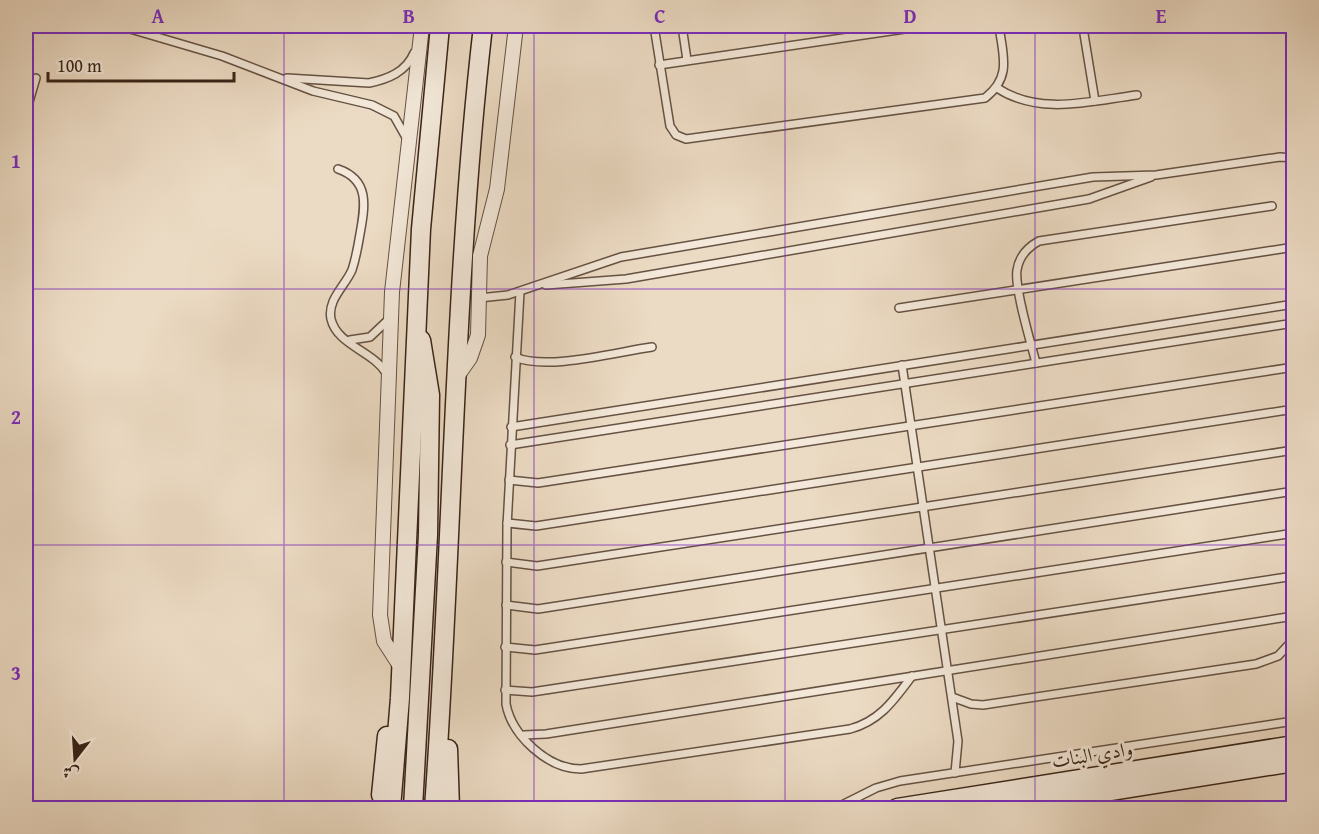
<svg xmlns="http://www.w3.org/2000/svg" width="1319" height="834" viewBox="0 0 1319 834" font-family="'Gentium Book Plus',Amiri,serif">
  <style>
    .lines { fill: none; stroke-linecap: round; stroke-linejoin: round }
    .lane-casing { stroke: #665243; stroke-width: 10 }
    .street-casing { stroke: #665243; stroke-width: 16 }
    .secondary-casing { stroke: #392418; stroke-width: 21 }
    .lane { stroke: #f3e8d9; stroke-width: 7 }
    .street { stroke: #f3e8d9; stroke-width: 14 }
    .secondary { stroke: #f3e8d9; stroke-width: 18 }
    .grid { fill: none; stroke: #7b2cbf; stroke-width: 1.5; stroke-opacity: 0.55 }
    .labels { text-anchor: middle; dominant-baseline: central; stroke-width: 6; stroke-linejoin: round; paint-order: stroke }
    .street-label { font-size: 20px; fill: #392418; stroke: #f3e8d9 }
    .neatline { fill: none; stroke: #7b2cbf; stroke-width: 2 }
    .grid-label { font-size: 20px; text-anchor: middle; font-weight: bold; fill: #7b2cbf }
  </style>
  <rect width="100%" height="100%" fill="#ecdbc4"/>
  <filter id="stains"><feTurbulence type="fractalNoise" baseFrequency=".00333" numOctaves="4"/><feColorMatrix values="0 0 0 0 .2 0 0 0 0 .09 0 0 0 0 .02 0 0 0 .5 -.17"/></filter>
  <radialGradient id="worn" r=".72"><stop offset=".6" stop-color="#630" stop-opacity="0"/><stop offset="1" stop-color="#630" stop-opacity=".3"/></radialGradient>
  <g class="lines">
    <!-- lane casing -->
    <g class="lane-casing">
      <g id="lane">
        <polyline points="120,26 222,56 313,91 372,105 394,116 407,139"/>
        <path d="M 654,26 L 670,126 L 676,135 L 686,139 L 985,98 C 1012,77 1003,56 999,26"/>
        <polyline points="682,26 687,60"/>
        <polyline points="1084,34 1095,101"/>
        <polyline points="659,65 925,26"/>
        <path d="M 287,78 L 369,83 C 388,79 406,72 414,53"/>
        <path d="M 997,88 C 1040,116 1090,101 1137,95"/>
        <polyline points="26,112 36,78"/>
        <path d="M 338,169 C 370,180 365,206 360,234 C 358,246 356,258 352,270 C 345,286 327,300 331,319 C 337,345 373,351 386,373"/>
        <polyline points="546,285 626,279 1089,199 1151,177"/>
        <path d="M 520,292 L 507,526 L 506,704 C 512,736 548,769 581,769 L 850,729 C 880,721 894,700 912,676"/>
        <polyline points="479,298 508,295 621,257 1093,177 1156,175 1280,157 1294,158"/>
        <polyline points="899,308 1294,247"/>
        <polyline points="350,340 370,337 388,320"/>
        <path d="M 515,357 C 547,371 616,352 652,347"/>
        <path d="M 1036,363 C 1031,343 1014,288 1017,270 C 1019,257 1028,247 1039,241 L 1272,206"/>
        <polyline points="902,365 958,741 955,773"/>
        <polyline points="511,427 1294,304"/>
        <polyline points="510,445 1294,323"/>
        <polyline points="509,480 538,483 1294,367"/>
        <polyline points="507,523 536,526 1294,409"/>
        <polyline points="506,562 537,566 1294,450"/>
        <polyline points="506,605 538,609 1294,491"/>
        <polyline points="505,647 535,650 1294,533"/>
        <polyline points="505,690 532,692 1294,576"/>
        <polyline points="952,697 971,704 983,705 1256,664 1278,656 1294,639"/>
        <polyline points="524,735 546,734 1294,616"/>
        <polyline points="836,808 876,788 900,781 1294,721"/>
      </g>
    </g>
    <!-- street casing -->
    <g class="street-casing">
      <g id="street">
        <polyline points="456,378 470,358 478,335 480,256 497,189 516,26"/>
        <polyline points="402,669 384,641 380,615 392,292 422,26"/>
      </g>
    </g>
    <!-- secondary casing -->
    <g class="secondary-casing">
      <g id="secondary">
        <polyline points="448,749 450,808"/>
        <polyline points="381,795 387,736"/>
        <polyline points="391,808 400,698 421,229 440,26"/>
        <polyline points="413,808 428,535 430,395 421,340"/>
        <path d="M 434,808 C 453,548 453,286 483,26"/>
        <polyline points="897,808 1294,745"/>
        <polyline points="1004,808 1294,762"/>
      </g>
    </g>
    <!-- lane -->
    <use href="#lane" class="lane"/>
    <!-- street -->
    <use href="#street" class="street"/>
    <!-- secondary -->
    <use href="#secondary" class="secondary"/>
  </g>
  <!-- grid -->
  <path class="grid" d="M 284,26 L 284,808M 534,26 L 534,808M 785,26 L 785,808M 1035,26 L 1035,808M 26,289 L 1294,289M 26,545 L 1294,545"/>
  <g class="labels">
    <!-- street labels -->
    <g class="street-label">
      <text transform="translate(1092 754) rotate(-9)">وادي البنات</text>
    </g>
  </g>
  <!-- margin -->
  <rect width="1319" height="834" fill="none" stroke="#ecdbc4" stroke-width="66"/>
  <!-- north arrow -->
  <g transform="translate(75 759) rotate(197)" stroke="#f3e8d9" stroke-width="4.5" paint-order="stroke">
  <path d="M0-4.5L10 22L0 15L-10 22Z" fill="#392418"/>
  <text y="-9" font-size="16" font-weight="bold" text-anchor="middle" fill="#392418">ش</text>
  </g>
  <!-- scale -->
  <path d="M48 72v9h186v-9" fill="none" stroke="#392418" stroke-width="3"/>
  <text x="57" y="72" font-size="18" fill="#392418" stroke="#f3e8d9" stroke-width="4.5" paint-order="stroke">100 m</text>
  <rect x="33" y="33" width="1253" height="768" class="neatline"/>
  <g class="grid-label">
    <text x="158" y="23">A</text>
    <text x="409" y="23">B</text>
    <text x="660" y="23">C</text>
    <text x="910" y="23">D</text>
    <text x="1161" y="23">E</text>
    <text x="16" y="168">1</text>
    <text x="16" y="424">2</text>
    <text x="16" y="680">3</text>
  </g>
  <rect width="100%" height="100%" filter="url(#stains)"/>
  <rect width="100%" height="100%" fill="url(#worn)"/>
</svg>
